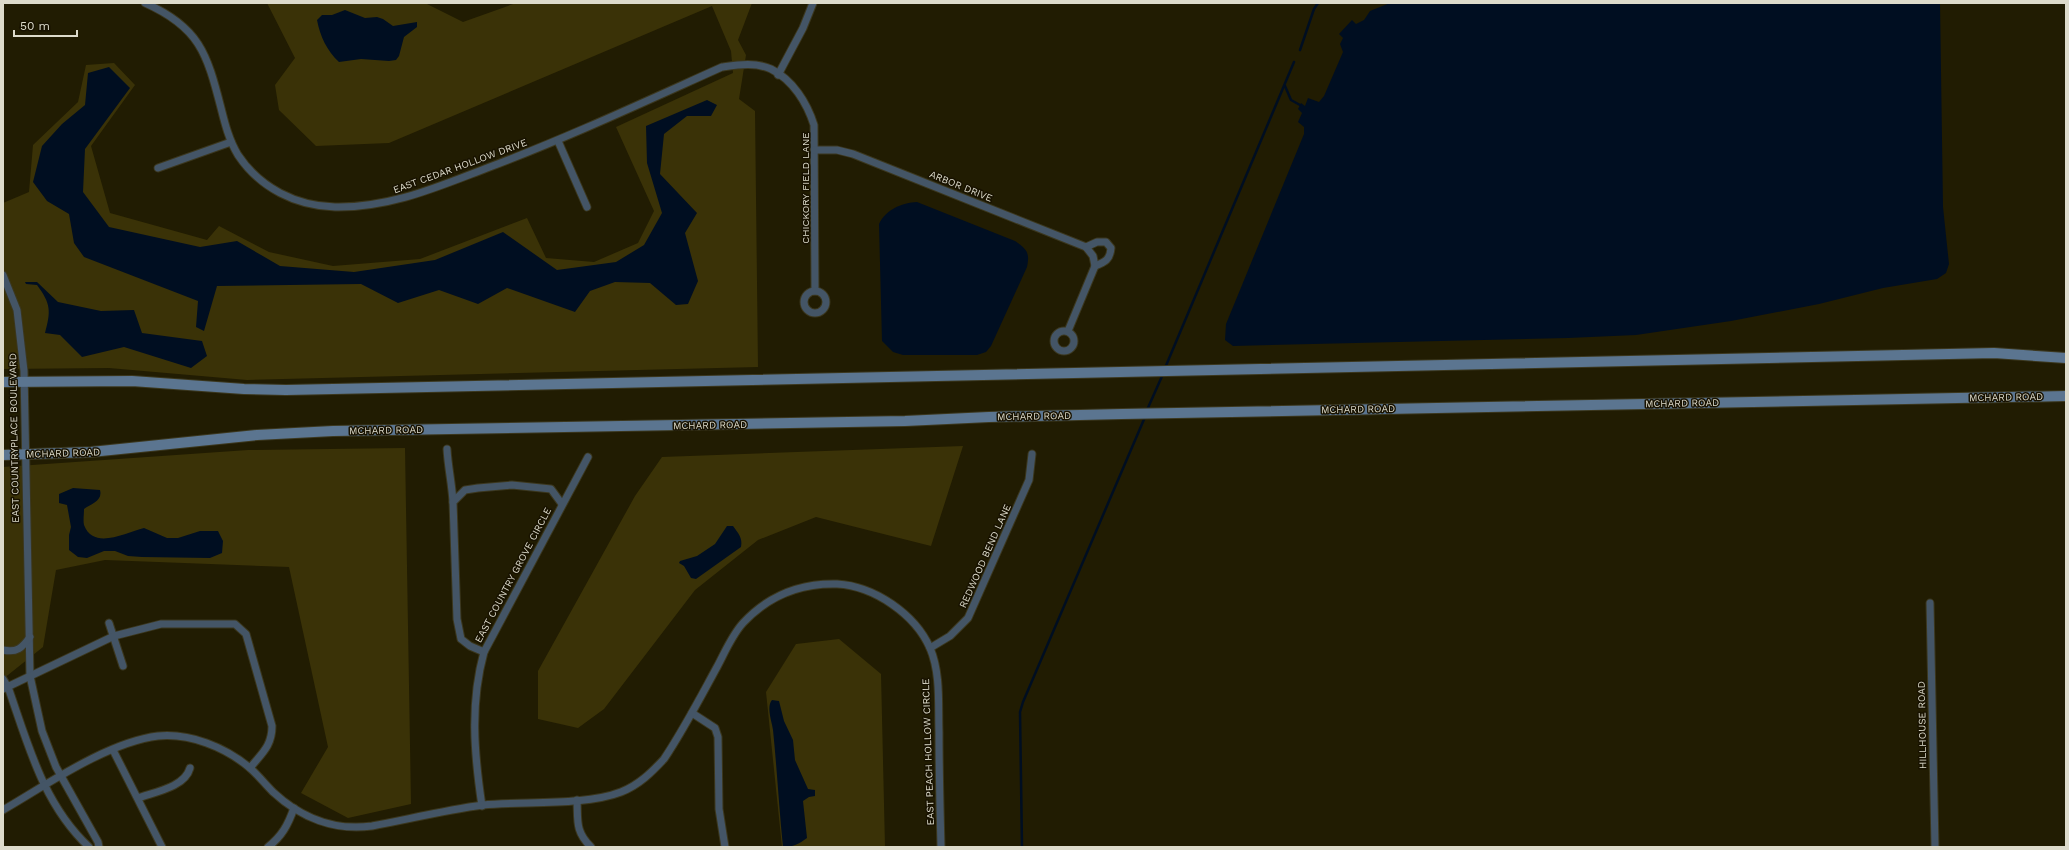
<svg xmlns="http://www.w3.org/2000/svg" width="2069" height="850" viewBox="0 0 2069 850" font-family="'Work Sans',sans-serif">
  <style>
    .green { fill: #3a3207 }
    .water { fill: #000e21 }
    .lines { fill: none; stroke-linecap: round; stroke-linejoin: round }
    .stream { stroke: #000e21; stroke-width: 2.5 }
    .minor-casing { stroke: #3b371e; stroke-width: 9 }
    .secondary-casing { stroke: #3b371e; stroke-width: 12 }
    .minor { stroke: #456; stroke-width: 7 }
    .secondary { stroke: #5b7590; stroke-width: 10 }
    .labels { text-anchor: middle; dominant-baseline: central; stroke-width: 3; stroke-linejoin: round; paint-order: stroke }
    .street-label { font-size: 10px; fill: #dddbcb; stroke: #181200 }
  </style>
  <rect width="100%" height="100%" fill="#211c02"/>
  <!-- green -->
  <g class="green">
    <polygon points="267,3 425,3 463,22 516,3 752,3 738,40 746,55 739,99 755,111 758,367 247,380 109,368 3,369 3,203 29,192 33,145 78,102 86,65 114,63 135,85 91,146 110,213 207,240 219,226 269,252 333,266 420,259 527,218 546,258 594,262 638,243 654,211 616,127 733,73 731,51 712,6 389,143 316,146 279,110 275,85 295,58"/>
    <polygon points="963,446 931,546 816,517 758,540 695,590 604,709 578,728 538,719 538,671 635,496 662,457"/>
    <polygon points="405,448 411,804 348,818 301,793 328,747 289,567 105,560 56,570 43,647 3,679 3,467 248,450"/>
    <polygon points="839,639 881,674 885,847 782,847 766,692 796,644"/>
  </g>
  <!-- water -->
  <g class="water">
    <polygon points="1390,3 1940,3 1943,207 1949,264 1946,273 1937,279 1883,288 1819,304 1731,321 1636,335 1568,338 1233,346 1225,340 1226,324 1304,134 1304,127 1298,122 1302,113 1298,109 1301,103 1305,106 1308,98 1319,102 1324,96 1343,52 1340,44 1343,38 1339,34 1352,20 1356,24 1364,20 1370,11"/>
    <path d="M 345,10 L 365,18 L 377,17 L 383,19 L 393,26 L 417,22 L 417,27 L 404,37 L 399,56 L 396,60 L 389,61 L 361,59 L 339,62 C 327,51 320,36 317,20 L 322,15 L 332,15 Z"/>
    <polygon points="109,67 130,88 85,149 83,192 109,227 200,247 237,241 280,266 354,272 435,260 503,232 557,270 616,262 644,245 662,213 647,163 646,126 707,100 717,105 711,116 687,116 664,134 660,174 697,213 685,233 698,281 688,304 676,305 650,283 615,282 590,291 575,312 507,288 478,304 439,290 398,303 361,284 217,286 204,331 196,327 198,301 84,257 74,243 69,214 47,201 33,182 42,146 62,124 85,105 88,73"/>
    <path d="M 917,202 L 1015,241 C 1027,249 1030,253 1027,267 L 991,346 L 986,352 L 977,355 L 903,355 L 893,352 L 882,341 L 879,224 C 886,209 902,203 917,202 Z"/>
    <path d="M 25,282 L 37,282 L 58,302 L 101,311 L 134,310 L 142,333 L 202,341 L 207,356 L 191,368 L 124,347 L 82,357 L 60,335 L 45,333 C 51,311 51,304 37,285 L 26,284 Z"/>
    <path d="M 73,488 L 100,490 C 103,501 91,504 84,509 C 84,514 83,521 84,525 C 94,551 126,532 144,528 L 167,538 L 178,538 L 200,531 L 218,531 L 223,541 L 222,553 L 210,558 L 142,557 L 128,556 L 115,551 L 104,551 L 87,558 L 78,557 L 69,550 L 69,535 L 71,527 L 67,505 L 59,503 L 59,494 Z"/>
    <path d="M 727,526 L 733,526 C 738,533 743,538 741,547 L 696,579 L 691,578 L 684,566 L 679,563 L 680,561 L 697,556 L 715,544 Z"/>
    <path d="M 772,700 L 779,701 L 784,721 L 793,740 L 795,760 L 808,789 L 815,790 L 815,796 L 809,797 L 803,801 L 807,838 C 799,844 793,847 783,847 C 779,808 777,769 773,730 C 772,722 766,707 772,700 Z"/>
  </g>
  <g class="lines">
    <!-- stream -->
    <g class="stream">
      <polyline points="1300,50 1314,9 1318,3"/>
      <polyline points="1285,86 1291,100 1300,105"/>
      <polyline points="1165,368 1294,62"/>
      <polyline points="1147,410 1163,374"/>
      <polyline points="1022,847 1020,712 1023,702 1145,417"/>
    </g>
    <!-- minor casing -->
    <g class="minor-casing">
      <g id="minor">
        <path d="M 145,3 C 199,27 207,53 221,108 C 225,124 229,140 238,155 C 260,188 296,206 335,207 C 390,208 437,187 487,168 C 567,138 644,102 722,67 C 737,65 756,62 771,69 C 793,80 807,103 814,125 L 815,291"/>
        <polyline points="778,75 803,28 813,3"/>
        <polyline points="558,141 587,207"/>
        <polyline points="815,150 837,150 853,154 1086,247 1093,256 1095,266 1068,331"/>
        <polyline points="158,168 231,142"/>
        <path d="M 1086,247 L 1097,242 L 1106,242 L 1111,248 C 1110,260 1105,262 1095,266"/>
        <polyline points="3,275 17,310 24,371 30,676 42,731 56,767 98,842 99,847"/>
        <circle cx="815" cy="302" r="11"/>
        <circle cx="1064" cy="341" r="10"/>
        <path d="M 447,449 C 448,467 452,484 453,502"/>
        <polyline points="1930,603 1935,847"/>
        <polyline points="109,623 123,666"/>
        <polyline points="930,648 950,636 968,618 1029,480 1032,454"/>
        <path d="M 3,650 C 17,653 22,648 30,637"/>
        <polyline points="484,652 470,646 461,639 457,619 453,502 465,490 478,488 512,485 551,489 562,504"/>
        <path d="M 3,679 L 8,687 C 28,744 43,804 89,847"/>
        <path d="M 3,689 L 114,636 L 161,624 L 235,624 L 246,634 L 272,726 C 272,746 262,753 250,768"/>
        <polyline points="692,713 715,728 718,737 719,809 725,847"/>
        <polyline points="113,750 162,847"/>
        <path d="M 138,798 C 155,792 185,787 190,768"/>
        <path d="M 577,800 C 578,821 575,831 591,847"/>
        <path d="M 482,806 C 474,753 470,703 484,652 L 588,457"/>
        <path d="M 3,810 C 46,785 108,742 158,736 C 190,733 225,747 250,768 C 258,775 265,784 273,792 C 301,818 335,831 372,826 C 409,819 446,810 483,805 C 523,801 585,806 621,792 C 639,785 652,772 664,759 C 684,729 700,698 717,667 C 725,652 732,635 743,623 C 769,595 800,583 837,584 C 874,586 915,614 930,648 C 941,674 938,705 939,732 C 939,770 940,809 941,847"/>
        <path d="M 268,847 C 282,836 288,825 294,808"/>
      </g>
    </g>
    <!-- secondary casing -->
    <g class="secondary-casing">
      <g id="secondary">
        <polyline points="3,382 132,381 244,389 286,390 1994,353 2066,358"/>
        <polyline points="3,455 91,452 257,435 333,431 905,421 989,417 1122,414 2066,396"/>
      </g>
    </g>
    <!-- minor -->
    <use href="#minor" class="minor"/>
    <!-- secondary -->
    <use href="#secondary" class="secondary"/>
  </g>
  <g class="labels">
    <!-- street labels -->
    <g class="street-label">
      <text transform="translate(460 166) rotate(-20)">EAST CEDAR HOLLOW DRIVE</text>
      <text transform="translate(961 186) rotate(22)">ARBOR DRIVE</text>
      <text transform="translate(805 188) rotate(-90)">CHICKORY FIELD LANE</text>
      <text transform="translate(2006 397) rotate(-1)">MCHARD ROAD</text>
      <text transform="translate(1682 403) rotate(-1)">MCHARD ROAD</text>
      <text transform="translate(1358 409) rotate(-1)">MCHARD ROAD</text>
      <text transform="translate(1034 416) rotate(-1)">MCHARD ROAD</text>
      <text transform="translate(710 425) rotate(-1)">MCHARD ROAD</text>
      <text transform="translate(386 430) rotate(-1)">MCHARD ROAD</text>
      <text transform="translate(14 438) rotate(-91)">EAST COUNTRYPLACE BOULEVARD</text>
      <text transform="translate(63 453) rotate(-2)">MCHARD ROAD</text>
      <text transform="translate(985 556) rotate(-66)">REDWOOD BEND LANE</text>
      <text transform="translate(513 575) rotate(-62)">EAST COUNTRY GROVE CIRCLE</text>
      <text transform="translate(1922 725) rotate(-91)">HILLHOUSE ROAD</text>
      <text transform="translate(928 752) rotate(-92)">EAST PEACH HOLLOW CIRCLE</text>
    </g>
  </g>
  <!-- border -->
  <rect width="2069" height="850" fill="none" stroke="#dddbcb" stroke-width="8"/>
  <!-- scale -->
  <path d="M14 30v6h63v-6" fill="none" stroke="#dddbcb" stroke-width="2"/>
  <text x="20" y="30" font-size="12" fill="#dddbcb" stroke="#181200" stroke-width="3" paint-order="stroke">50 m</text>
</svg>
